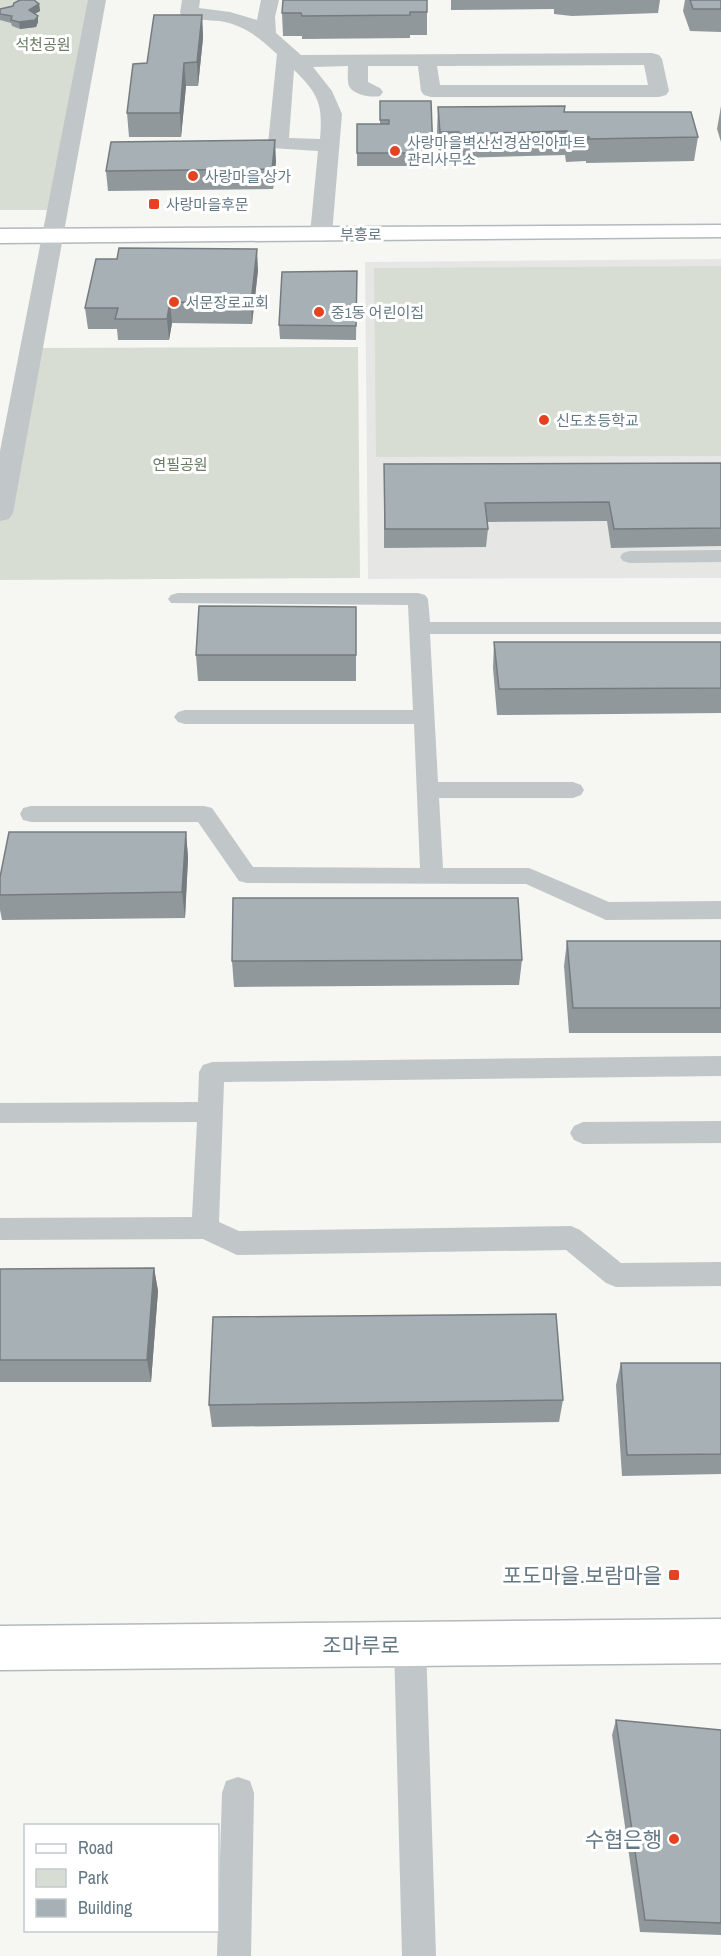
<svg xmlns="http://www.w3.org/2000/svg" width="721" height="1956" font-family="'Archivo Narrow','Noto Sans KR',sans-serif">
  <rect width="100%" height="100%" fill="#f6f6f2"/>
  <path fill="#e6e7e5" d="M721,259v319l-353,1 -3,-317z"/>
  <g fill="#d7ddd3">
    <path d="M0,0h97l-41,210h-56z"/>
    <path d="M721,266v190l-345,1 -2,-189z"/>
    <path d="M358,347l2,231 -360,2v-67l33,-165z"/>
  </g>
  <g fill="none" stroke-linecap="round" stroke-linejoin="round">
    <g stroke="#b3b9bd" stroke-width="3">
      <g id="secondary">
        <path d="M721,225v12l-721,6v-14z"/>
        <path d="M721,1619v44l-721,7v-44z"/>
      </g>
    </g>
    <g fill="#c1c6c8" fill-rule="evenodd">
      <path d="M721,550v12l-91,1 -7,-2 -3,-4 3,-4 7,-2z"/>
      <path d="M178,593h240l7,2 3,4 2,23h291v12h-291l8,148h135l8,3 3,5 -3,5 -8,3h-134l4,70h86l80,34 112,-1v18l-115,1 -80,-36 -279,-1 -8,-2 -41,-59h-167l-8,-2 -3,-6 3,-6 8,-2h173l8,2 41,59 167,1 -6,-144h-229l-7,-2 -4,-5 4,-5 7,-2h228l-5,-105 -237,-2 -3,-4 3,-4z"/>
      <path d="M721,1056v20l-497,6 -5,140 20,9 332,-5 9,4 41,33 100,-1v24l-105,1 -10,-4 -40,-33 -329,5 -34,-16 -203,1v-22l192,-1 5,-95 -197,1v-20l198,-1 1,-30 4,-7 9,-3z"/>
      <path d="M721,1121v22l-138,1 -9,-4 -4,-7 4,-7 9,-4z"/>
      <path d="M410,1628l11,5 5,11 10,312h-34l-8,-312 5,-11z"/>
      <path d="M238,1777l12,4 4,12 -3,163h-34l5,-163 4,-12z"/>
    </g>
    <g fill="#c1c6c8" fill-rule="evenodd">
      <path d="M88,0h18l-93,513 -4,6 -9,2v-70z"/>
      <path d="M182,0h18l-1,8 31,4 27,8 4,-20h18l-4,17 1,16 25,22 351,-2 7,2 3,4 7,32 -3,4 -7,2h-228l-7,-2 -3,-4 -3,-25h-50v16l12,6 3,4 -3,4c-8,2 -27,-1 -31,-10 -2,-5 -1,-14 -1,-20l-35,1 19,24 10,23 -10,120 -3,5 -8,2 -8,-2 -3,-5 8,-83 -47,-3 -3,-4 9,-90c-17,-16 -33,-29 -57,-33 -12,-1 -25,-1 -37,-4l-3,-4zM644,65l4,20h-208l-3,-19zM294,70c25,24 29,35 26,69l-31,-1z"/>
    </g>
    <use href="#secondary" fill="#fff" fill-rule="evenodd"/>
  </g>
  <g fill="#90989c">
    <path d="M283,0l144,12v23h-17v3l-108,1v-3h-19l-1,-23z"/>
    <path d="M451,0h209l-2,13 -86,3 -18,-2v-5l-103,1z"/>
    <path d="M685,0h36v32l-31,-1 -7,-20z"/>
    <path d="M39,4l1,7 -5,3 3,2v6l-2,5 -16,2 -8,-3 -1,-3 -11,-3v-11z"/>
    <path d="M202,15l1,23 -5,48h-12l-5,51h-52l-2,-24 20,-50z"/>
    <path d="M380,101l53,52v13h-76v-42h23z"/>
    <path d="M721,106v36l-4,-13z"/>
    <path d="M438,107l126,5 134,25 -4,24 -108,2v-2l-20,1 -1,-7 -107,3v-2h-19l-2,-25z"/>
    <path d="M276,161l-3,28 -165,2 -2,-20z"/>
    <path d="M258,270l-6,54 -80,-1 -3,17h-51l-1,-11h-29l-3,-21z"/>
    <path d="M357,271l-1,69 -76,-1 -1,-14z"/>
    <path d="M721,463v83l-110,2 -4,-27 -120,1 1,7 -2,18 -102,1v-84z"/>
    <path d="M356,607v74h-158l-2,-26z"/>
    <path d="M494,642h227v71l-224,2 -4,-47z"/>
    <path d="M186,832l2,26 -3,60 -183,2 -2,-10v-33z"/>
    <path d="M567,941h154v92h-152l-5,-67z"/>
    <path d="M522,960l-3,25 -285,2 -2,-26z"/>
    <path d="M154,1268l4,23 -7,91h-151v-113z"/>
    <path d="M621,1363h100v111l-99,2 -6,-91z"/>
    <path d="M563,1400l-4,22 -347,5 -3,-22z"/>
    <path d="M616,1720l105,10v205l-81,-3 -28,-197z"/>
  </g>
  <g fill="#757c7f">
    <path d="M39,4l1,7 -10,5 -1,-6z"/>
    <path d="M202,15l1,23 -5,48 -1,-24z"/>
    <path d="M38,16v6l-2,5 -16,2 -1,-7z"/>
    <path d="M184,63l2,23 -5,51 -1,-24z"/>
    <path d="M275,140l1,21 -3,28 -1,-20z"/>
    <path d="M257,249l1,21 -6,54 -1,-21z"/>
    <path d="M170,302l2,21 -3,17 -2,-21z"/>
    <path d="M186,832l2,26 -3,60 -3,-26z"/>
    <path d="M154,1268l4,23 -7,91 -4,-22z"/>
  </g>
  <g fill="#a7b1b5" stroke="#757c7f" stroke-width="1.5">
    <path d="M20,0h14l5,4 -10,6 9,6 -3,4 -16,2 -8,-2 1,-4 -12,-2v-5l13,-3 1,-3z"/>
    <path d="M283,0h144v12h-17v3l-108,1 -1,-3h-19z"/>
    <path d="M690,0h31v9h-28z"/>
    <path d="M154,15h48l-5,47 -13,1 -4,50h-53l6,-49 14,-1z"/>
    <path d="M380,101h51l2,52h-76v-29h32v-4h-9z"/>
    <path d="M565,106l-1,6h127l7,25 -110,2 1,-2 -21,1 -1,-7 -108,3v-2h-19l-2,-25z"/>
    <path d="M275,140l-3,29 -166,2 5,-29z"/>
    <path d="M119,248l138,1 -6,54 -81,-1 -3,17h-52l3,-11h-33l11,-49h21z"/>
    <path d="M357,271l-1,55 -77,-1 3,-53z"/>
    <path d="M721,463v65l-107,1 -5,-27 -124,1 3,26h-103l-1,-65z"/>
    <path d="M199,606l157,1v48h-160z"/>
    <path d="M494,642h227v46l-222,1z"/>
    <path d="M9,832h177l-4,60 -182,3v-18z"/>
    <path d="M233,898h285l4,62 -290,1z"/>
    <path d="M567,941h154v67h-148z"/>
    <path d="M154,1268l-7,92h-147v-91z"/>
    <path d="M556,1314l7,86 -354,5 4,-88z"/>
    <path d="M621,1363h100v91l-94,1z"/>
    <path d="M616,1720l105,10v193l-76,-3z"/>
  </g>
  <g fill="#e64222" stroke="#fff" stroke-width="2">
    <circle cx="395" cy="151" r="6"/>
    <circle cx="193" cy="176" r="6"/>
    <rect x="148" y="198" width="12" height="12" rx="3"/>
    <circle cx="174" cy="302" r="6"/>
    <circle cx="319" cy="312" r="6"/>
    <circle cx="544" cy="420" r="6"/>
    <rect x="668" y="1569" width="12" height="12" rx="3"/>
    <circle cx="674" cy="1839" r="6"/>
  </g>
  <g text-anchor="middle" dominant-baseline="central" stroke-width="6" stroke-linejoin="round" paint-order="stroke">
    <g font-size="15" fill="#697b63" stroke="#fff">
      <text x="43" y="44">석천공원</text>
      <text x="180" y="464">연필공원</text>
    </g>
    <g font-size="15" fill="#647884" stroke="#fff" text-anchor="start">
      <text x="407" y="142">사랑마을벽산선경삼익아파트<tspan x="407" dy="17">관리사무소</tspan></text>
      <text x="205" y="176">사랑마을 상가</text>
      <text x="166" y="204">사랑마을후문</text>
      <text x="186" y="302">서문장로교회</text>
      <text x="331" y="312">중1동 어린이집</text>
      <text x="556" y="420">신도초등학교</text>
    </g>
    <g font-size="15" fill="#647884" stroke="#fff">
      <text x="361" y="234">부흥로</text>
    </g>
    <g font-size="21" fill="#647884" stroke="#fff" text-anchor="end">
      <text x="662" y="1575">포도마을.보람마을</text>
      <text x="662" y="1839">수협은행</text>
    </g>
    <g font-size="21" fill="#647884" stroke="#fff">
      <text x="361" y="1645">조마루로</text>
    </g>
  </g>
  <rect x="24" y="1824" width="195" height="108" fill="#ffffff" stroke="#c1c9ce" stroke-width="1.5"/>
  <rect x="36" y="1844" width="30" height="9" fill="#ffffff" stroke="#c1c9ce" stroke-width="1.5"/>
  <text x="78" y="1854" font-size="18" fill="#647884">Road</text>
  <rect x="36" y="1869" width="30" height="18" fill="#d7ddd3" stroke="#c1c9ce" stroke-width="1.5"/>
  <text x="78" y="1884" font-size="18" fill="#647884">Park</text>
  <rect x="36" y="1899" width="30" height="18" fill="#a7b1b5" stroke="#c1c9ce" stroke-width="1.5"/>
  <text x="78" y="1914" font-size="18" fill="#647884">Building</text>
</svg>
